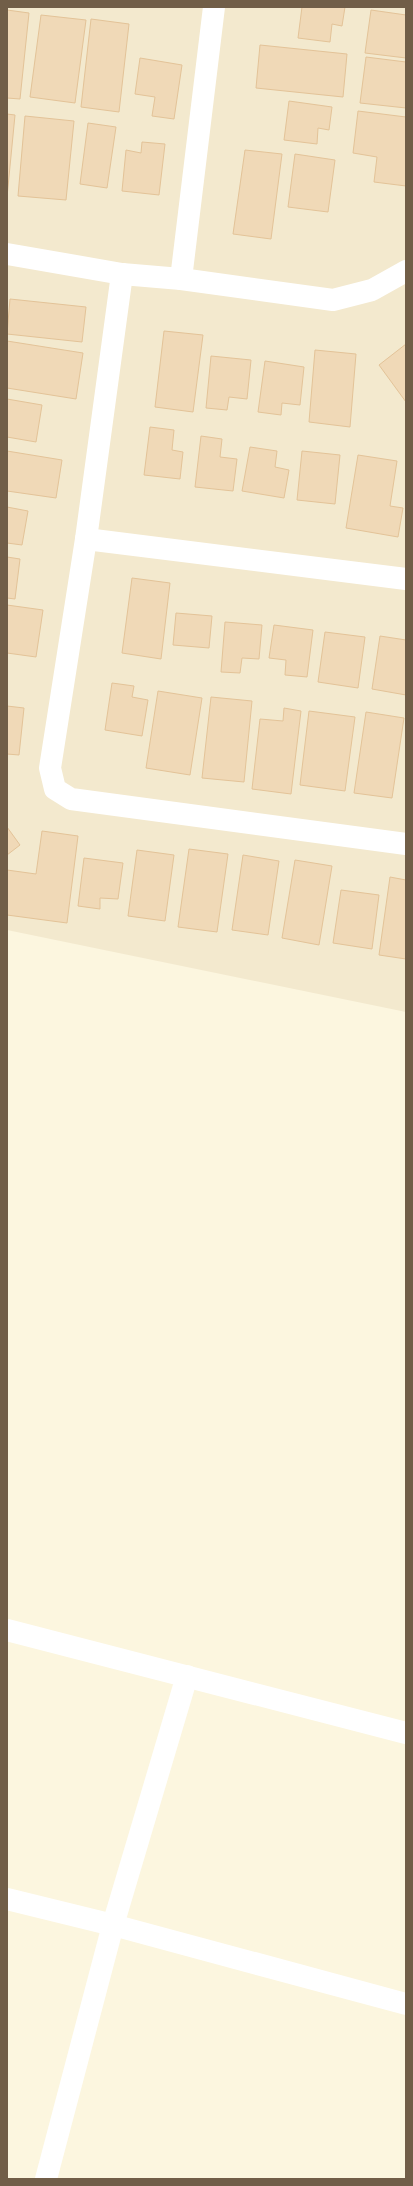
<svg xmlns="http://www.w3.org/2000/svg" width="413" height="2186" font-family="'Sofia Sans Condensed',sans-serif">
  <rect width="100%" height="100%" fill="#fcf6df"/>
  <path fill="#f3e9ce" d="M7,7h399v1005l-399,-82z"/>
  <g fill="#f0d9b7" stroke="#e3c398">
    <path d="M302,7h43l-3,19 -10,-2 -2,18 -32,-4z"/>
    <path d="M7,10l22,3 -9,86 -13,-1z"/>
    <path d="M371,10l35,5v43l-41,-5z"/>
    <path d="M41,15l45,5 -11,83 -45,-6z"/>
    <path d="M91,19l38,5 -10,88 -38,-5z"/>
    <path d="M260,45l87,9 -4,43 -87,-9z"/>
    <path d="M366,57l40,5v46l-46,-5z"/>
    <path d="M140,58l42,7 -8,54 -22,-3 3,-19 -20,-3z"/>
    <path d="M289,101l43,6 -3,23 -11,-2 -1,16 -33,-4z"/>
    <path d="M358,111l48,6v69l-32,-4 3,-25 -24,-4z"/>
    <path d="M7,114l8,1 -8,82z"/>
    <path d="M25,116l49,5 -8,79 -48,-4z"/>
    <path d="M88,123l28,4 -9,61 -27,-4z"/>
    <path d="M142,142l23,2 -6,51 -37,-4 4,-41 15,3z"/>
    <path d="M245,150l37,4 -11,85 -38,-5z"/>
    <path d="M295,154l40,6 -7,52 -40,-5z"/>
    <path d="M10,299l76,8 -4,35 -75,-8z"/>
    <path d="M164,331l39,4 -10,77 -38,-5z"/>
    <path d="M7,341l76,12 -7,46 -69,-11z"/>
    <path d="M406,344v58l-27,-37z"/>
    <path d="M315,350l41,4 -6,73 -41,-5z"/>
    <path d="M211,356l40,4 -4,39 -18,-2 -2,13 -21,-2z"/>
    <path d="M265,361l39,6 -4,38 -18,-2 -1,12 -23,-3z"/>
    <path d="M7,399l35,6 -6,37 -29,-5z"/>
    <path d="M150,427l24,3 -2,20 11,2 -3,27 -36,-4z"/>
    <path d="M201,436l21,3 -2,18 17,2 -4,32 -38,-4z"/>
    <path d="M250,447l27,4 -2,16 14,3 -5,28 -42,-7z"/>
    <path d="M7,451l55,9 -6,38 -49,-7z"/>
    <path d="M302,451l38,4 -5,49 -38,-4z"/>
    <path d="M358,455l39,6 -7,45 13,2 -5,29 -52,-9z"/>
    <path d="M7,507l21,4 -6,34 -15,-2z"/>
    <path d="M7,557l13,2 -5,40 -8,-1z"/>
    <path d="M132,578l38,5 -9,76 -39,-6z"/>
    <path d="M7,605l36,5 -7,47 -29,-4z"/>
    <path d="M176,613l36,3 -3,32 -36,-3z"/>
    <path d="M225,622l37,3 -3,34 -17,-1 -2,15 -19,-1z"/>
    <path d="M274,625l39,5 -6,47 -22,-2 1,-15 -17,-2z"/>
    <path d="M325,632l40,5 -7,51 -40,-6z"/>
    <path d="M380,636l26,4v55l-34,-6z"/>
    <path d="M112,683l22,3 -2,11 16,3 -6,36 -37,-6z"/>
    <path d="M158,691l44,7 -12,77 -44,-7z"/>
    <path d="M211,697l41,4 -8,81 -42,-4z"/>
    <path d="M7,706l17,2 -5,47 -12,-1z"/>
    <path d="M284,708l17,3 -10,83 -39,-5 8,-70 23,2z"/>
    <path d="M309,711l46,6 -10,74 -45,-6z"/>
    <path d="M366,712l38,6 -12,80 -38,-5z"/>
    <path d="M7,827l13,18 -13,10z"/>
    <path d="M42,831l36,5 -11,87 -60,-8v-45l29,4z"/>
    <path d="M189,849l39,5 -11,78 -39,-5z"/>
    <path d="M137,850l37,5 -9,66 -37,-5z"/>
    <path d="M243,855l36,6 -11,74 -36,-5z"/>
    <path d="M84,858l39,5 -5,36 -18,-1v11l-22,-3z"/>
    <path d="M295,860l37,6 -13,79 -37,-7z"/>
    <path d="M390,877l16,3v79l-27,-4z"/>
    <path d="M341,890l38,5 -7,54 -39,-6z"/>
  </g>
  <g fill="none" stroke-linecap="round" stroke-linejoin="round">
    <g stroke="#fff" stroke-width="22">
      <path d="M7,254l115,20 59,5 152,21 39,-10 34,-19"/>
      <path d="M122,274l-36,265 -36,229 5,21 16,10 335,45"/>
      <path d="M181,279l33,-272"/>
      <path d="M86,539l320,40"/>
      <path d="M7,1630l399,103"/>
      <path d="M7,1899l106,26 293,79"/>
      <path d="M46,2179l67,-254 74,-249"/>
    </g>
  </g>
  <rect width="413" height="2186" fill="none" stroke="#715e48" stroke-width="16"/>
</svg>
